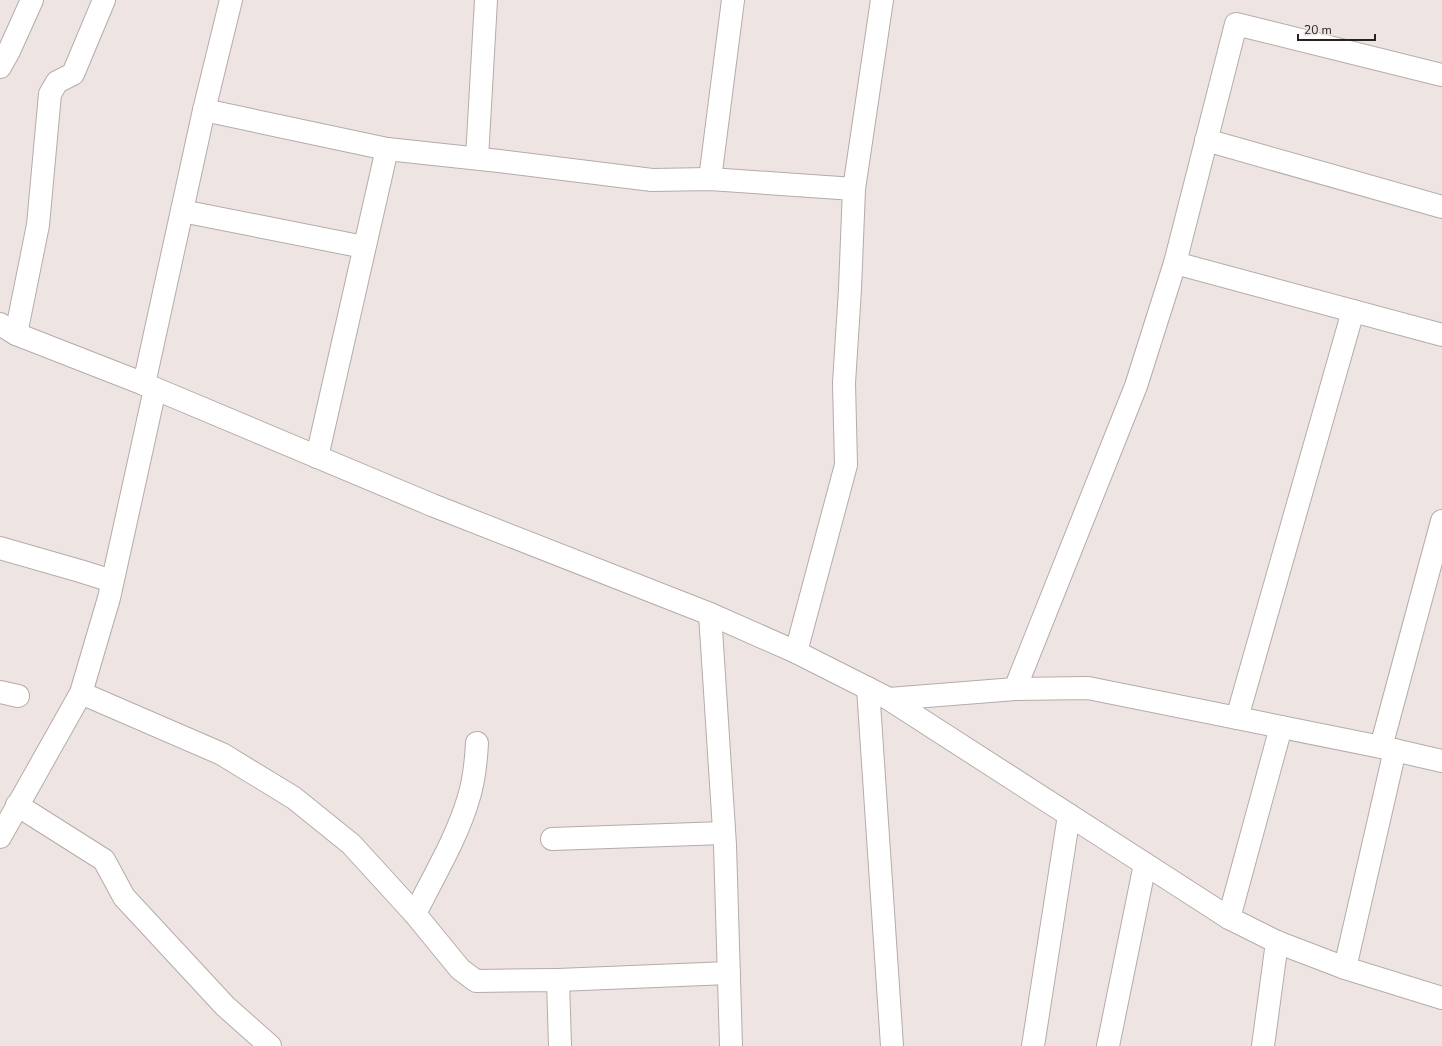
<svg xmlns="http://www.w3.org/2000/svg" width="1442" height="1046" font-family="'Nunito Sans',sans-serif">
  <rect width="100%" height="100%" fill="#eee4e2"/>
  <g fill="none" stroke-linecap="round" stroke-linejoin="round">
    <g stroke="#b5abaa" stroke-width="24">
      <g id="minor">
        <path d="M0,67l9,-16 23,-51"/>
        <path d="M204,110l183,39 112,12 153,19 58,-1 144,10"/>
        <path d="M1206,140l236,67"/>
        <path d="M477,158l9,-158"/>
        <path d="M710,179l23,-179"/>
        <path d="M182,211l182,36"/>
        <path d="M1175,263l267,72"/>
        <path d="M0,324l16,10 128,50 288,121 278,109 86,38 93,47 340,219 48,24 68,26 97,30"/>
        <path d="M16,334l22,-109 12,-131 7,-12 16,-8 31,-74"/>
        <path d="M144,384l60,-274 27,-110"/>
        <path d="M317,457l70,-308"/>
        <path d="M0,548l80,23 32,10"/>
        <path d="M710,614l15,231 6,201"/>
        <path d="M796,652l50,-187 -2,-82 6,-94 4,-100 28,-189"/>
        <path d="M868,688l24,358"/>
        <path d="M1015,689l121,-303 39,-123 61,-239 206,51"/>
        <path d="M0,692l18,4"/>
        <path d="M81,693l141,61 72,44 57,46 64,70 45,55 16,12 82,-1 2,66"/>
        <path d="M889,699l126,-10 73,-1 293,59 61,14"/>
        <path d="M1237,718l116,-407"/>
        <path d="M1381,747l61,-226"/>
        <path d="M17,805l87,55 20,37 101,109 45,40"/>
        <path d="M0,837l81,-144 28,-95 46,-209"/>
        <path d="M552,839l172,-6"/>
        <path d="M415,914c18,-37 41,-74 53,-114 6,-18 8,-38 9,-57"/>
        <path d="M1229,918l52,-191"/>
        <path d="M1345,968l50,-218"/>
        <path d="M558,980l171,-7"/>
        <path d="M1033,1046l36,-231"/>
        <path d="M1108,1046l37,-182"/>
        <path d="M1263,1046l14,-104"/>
      </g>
    </g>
    <use href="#minor" stroke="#fff" stroke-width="22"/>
  </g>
  <path d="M1298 34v6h77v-6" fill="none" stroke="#262221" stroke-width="2"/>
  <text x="1304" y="34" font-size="12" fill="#262221" stroke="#eee4e2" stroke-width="3" paint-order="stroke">20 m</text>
</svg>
